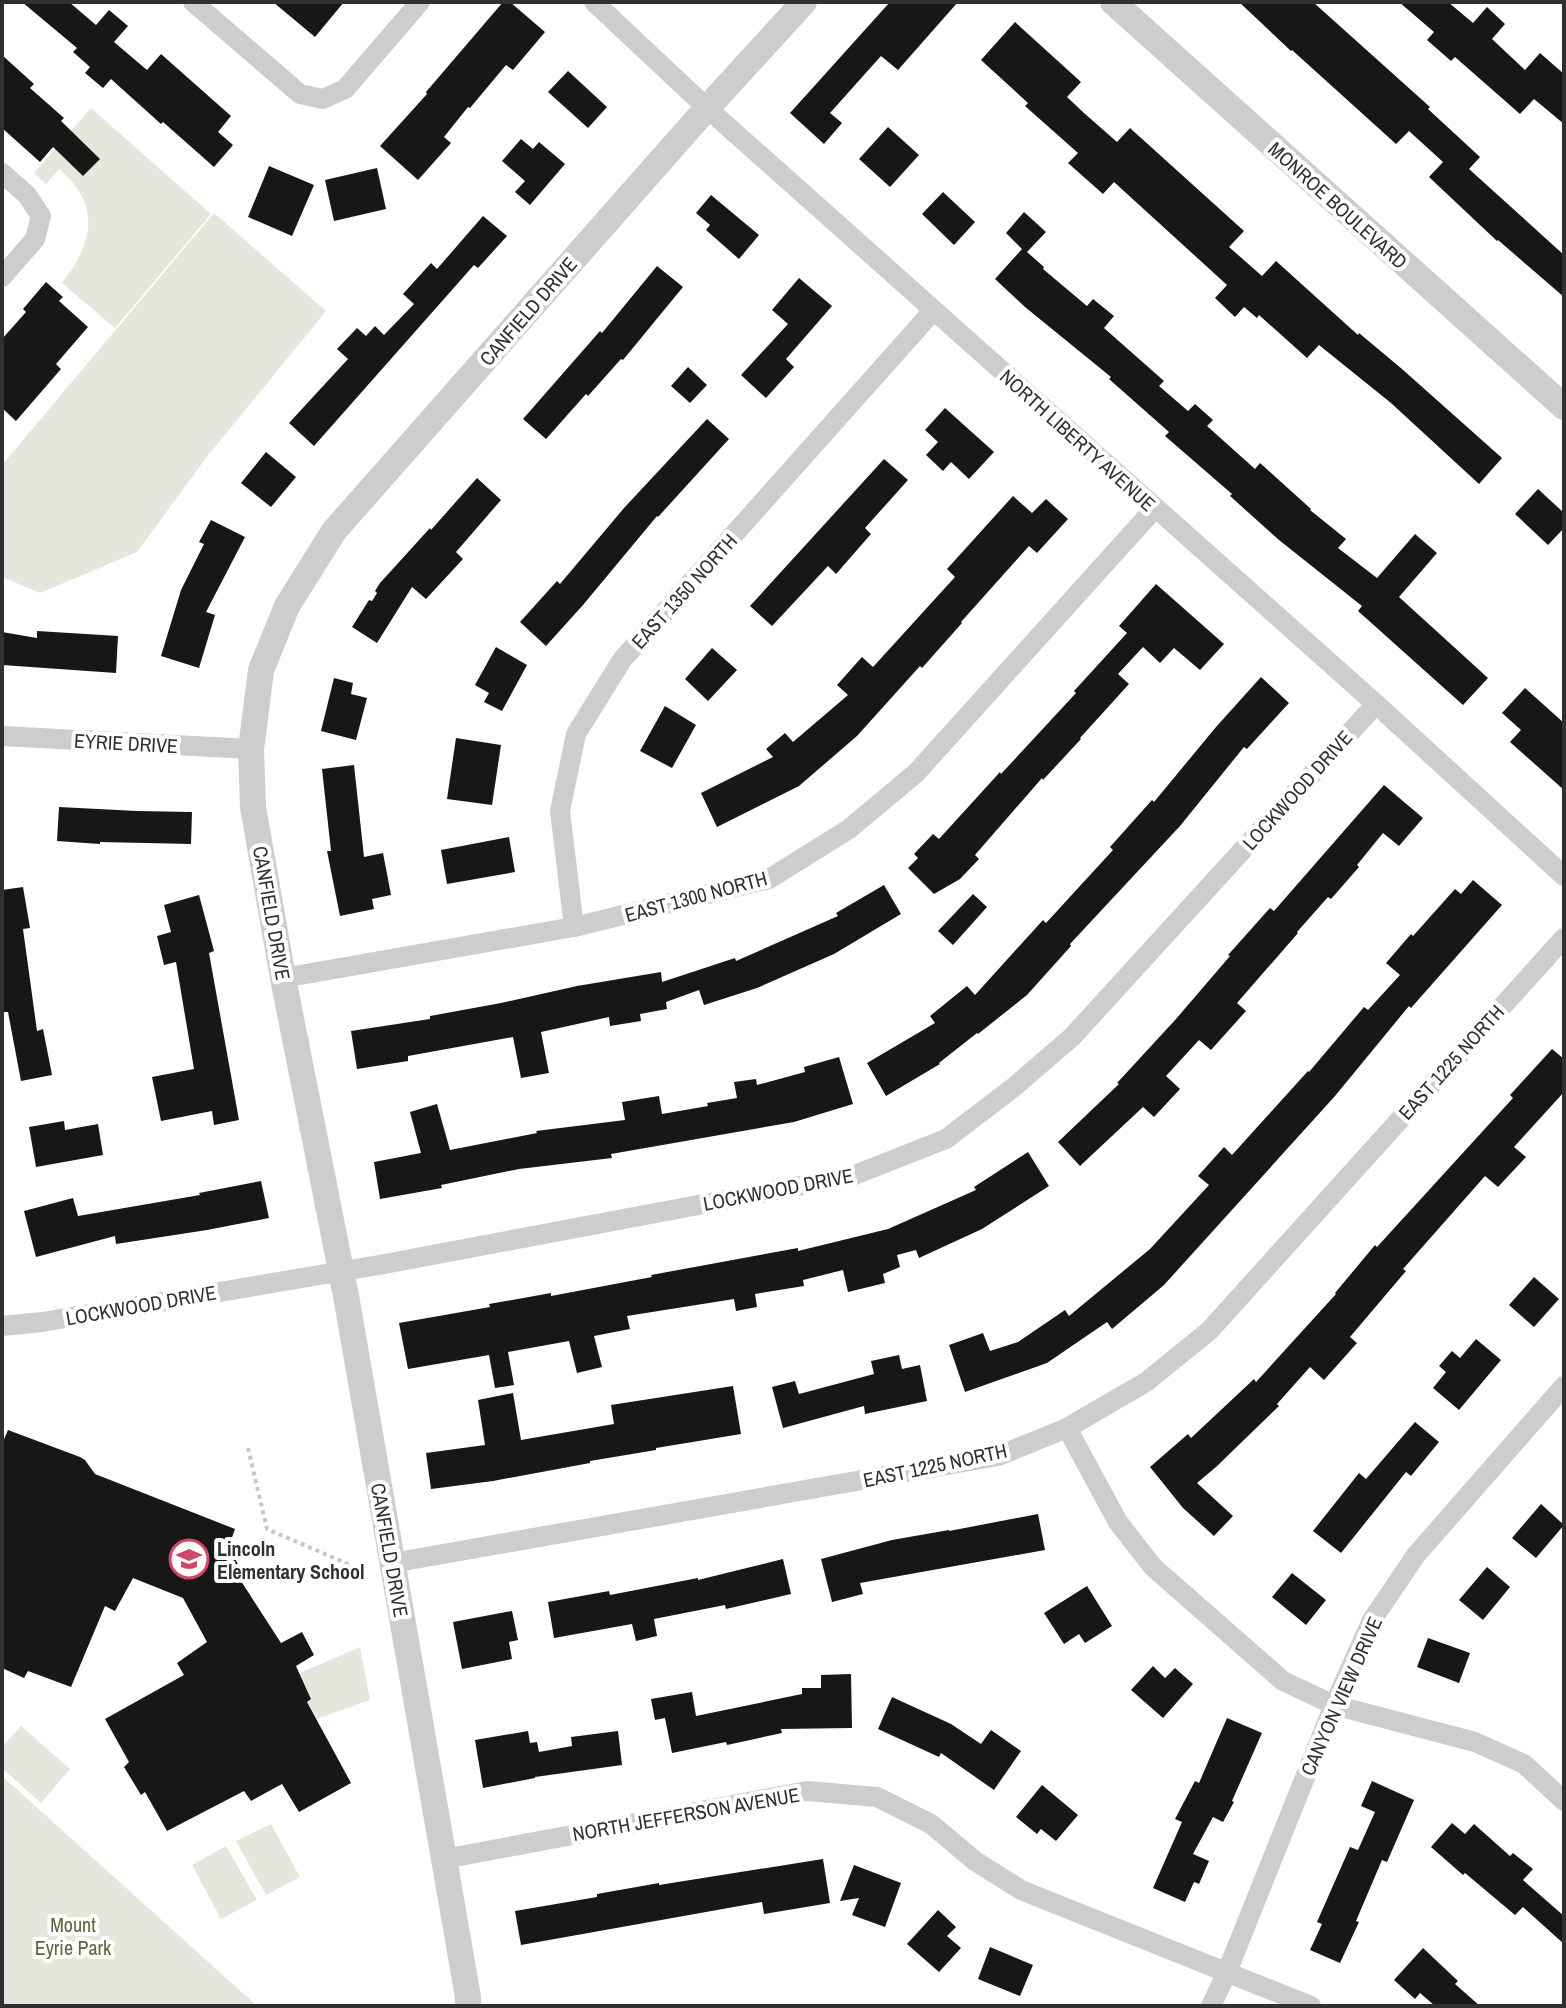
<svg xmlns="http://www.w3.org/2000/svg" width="1566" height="2008" font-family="'Archivo Narrow',sans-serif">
  <rect width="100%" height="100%" fill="#fff"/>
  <g fill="#e4e8dc">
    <path d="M91,108l120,106 -96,114 -53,-45c31,-40 40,-78 -3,-114l-13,15 -12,-11z"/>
    <path d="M214,213l112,98 -120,147 -69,94 -97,41 -38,-16v-112z"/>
    <path d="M360,1647l10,53 -53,19 -10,-17 4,-4 -11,-25z"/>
    <path d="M21,1726l49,43 -29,34 -39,-35v-21z"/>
    <path d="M2,1776l255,230h-255z"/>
    <path d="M271,1824l29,53 -34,18 -30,-54z"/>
    <path d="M226,1846l31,54 -36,19 -29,-54z"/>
  </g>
  <g fill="#171717">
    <path d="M22,2h47l27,23 13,-15 19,16 -14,16 33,28 14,-16 70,62 -13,16 15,13 -19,22 -51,-45 -2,2 -50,-45 -8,9 -18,-15 5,-6 -17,-15 4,-4z"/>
    <path d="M273,2h71l-29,35z"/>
    <path d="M503,2h7l35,30 -32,38 -7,-5 -36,43 -2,-1 -24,30 7,6 -33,37 -38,-34 47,-52 -1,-2z"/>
    <path d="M890,2h68l-60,68 -17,-14 -51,57 12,10 -18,21 -34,-31z"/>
    <path d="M1239,2h74l117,105 -2,2 52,48 -11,12 95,86v42l-66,-57 -1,1 -68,-64 14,-15 -34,-31 -13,13 -104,-94 -1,1z"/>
    <path d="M1399,2h49l25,21 14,-16 18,17 -13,15 33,31 15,-17 24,21v50l-30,-25 -14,15 -65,-57 -4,4 -24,-21 7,-8z"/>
    <path d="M1015,22l66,60 -14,15 17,16 33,29 13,-14 114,103 -15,16 33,29 14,-15 82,74 1,-2 43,36 100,89 -23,26 -88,-81 -72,-58 -12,13 -48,-43 -2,3 -13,-11 -9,10 -20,-19 12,-13 -113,-103 -11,12 -35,-31 10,-10 -53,-47 3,-3 -47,-43z"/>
    <path d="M2,55l32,29 -4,4 34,30 -3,3 39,38 -17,17 -30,-29 -13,15 -38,-34z"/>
    <path d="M568,71l39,36 -19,21 -40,-36z"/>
    <path d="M888,127l31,28 -29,32 -31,-28z"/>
    <path d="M521,139l12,10 6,-7 26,22 -35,41 -15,-13 10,-11 -23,-20z"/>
    <path d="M269,166l45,19 -22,51 -44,-19z"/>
    <path d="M377,168l9,41 -52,12 -9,-41z"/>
    <path d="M943,192l32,30 -21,23 -32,-31z"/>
    <path d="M711,195l48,40 -20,24 -33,-29 4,-5 -14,-12z"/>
    <path d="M1024,212l22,20 -19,20 17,15 -1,2 44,37 6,-7 21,17 -10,12 60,53 -5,5 29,25 7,-7 18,16 -6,6 48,43 5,-6 51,46 -1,1 36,29 -8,9 39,30 38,-44 22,19 -38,44 89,81 -25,27 -105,-94 4,-5 -83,-66 -49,-44 2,-2 -67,-58 4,-4 -60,-53 2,-2 -86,-70 -30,-28 27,-30 -16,-16z"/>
    <path d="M483,216l24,20 -29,32 -4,-3 -160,181 -25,-23 59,-64 -11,-10 20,-21 9,8 9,-10 9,9 30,-31 -11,-10 28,-31 6,6z"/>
    <path d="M657,266l26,21 -60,73 -2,-1 -33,37 -2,-2 -40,45 -23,-20 77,-88 2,2z"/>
    <path d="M799,278l33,28 -46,53 8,8 -28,31 -25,-23 47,-51 -16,-14z"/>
    <path d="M46,282l17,15 -4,4 29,26 -32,37 5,5 -45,52 -14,-13v-69l24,-27 -3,-3z"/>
    <path d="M688,367l19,18 -17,18 -19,-17z"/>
    <path d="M945,408l49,44 -25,27 -18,-17 -8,9 -17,-16 12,-13 -13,-12z"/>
    <path d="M707,419l22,20 -71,78 -1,-1 -74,89 -37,41 -26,-24 37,-41 3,3 64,-76z"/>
    <path d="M266,452l30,25 -25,30 -30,-24z"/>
    <path d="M884,459l24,21 -43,48 6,6 -35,40 -8,-8 -56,60 -22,-20z"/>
    <path d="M477,478l24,22 -45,52 7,7 -37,40 -14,-12 -35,56 -25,-16 17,-27 3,1 5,-8 -2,-2 5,-8 50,-55 1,2z"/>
    <path d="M1538,489l26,24v15l-16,17 -33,-31z"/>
    <path d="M1013,496l19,17 14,-14 22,20 -31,34 -8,-7 -68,76 1,1 -40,45 -2,-2 -63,70 -58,50 -82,41 -16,-34 72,-36 -7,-8 19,-16 8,9 55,-47 -11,-10 25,-28 11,10 82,-90 -8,-8z"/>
    <path d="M211,520l34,17 -39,75 9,3 -16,53 -38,-12 20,-66 23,-46 -5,-2z"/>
    <path d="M1156,584l68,60 -24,26 -26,-22 -14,15 -17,-16 -25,27 11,10 -49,54 1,1 -38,41 -1,-2 -67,77 4,4 -19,20 -26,15 -26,-26 10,-10 -4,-4 19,-20 6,5 61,-67 1,2 75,-81 -2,-2 53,-58 -8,-7z"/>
    <path d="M37,631l81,5 -2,37 -114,-8v-33l35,6z"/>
    <path d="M496,647l31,18 -25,46 -18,-9 5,-9 -14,-8z"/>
    <path d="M712,648l25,22 -29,31 -23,-22z"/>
    <path d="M1261,677l28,26 -42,46 -3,-2 -64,79 -110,118 1,2 -44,49 -49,39 -1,-1 -38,30 1,1 -54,32 -19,-33 68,-40 -5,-7 37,-30 8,9 68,-75 3,3 67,-73 -3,-3 42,-47 2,2 62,-75z"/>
    <path d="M334,678l19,5 -2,11 16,4 -11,42 -35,-9z"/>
    <path d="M1525,688l39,35v67l-54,-48 11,-12 -19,-17z"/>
    <path d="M665,706l31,19 -24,43 -32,-17z"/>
    <path d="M456,738l45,7 -9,60 -45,-6z"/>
    <path d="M354,765l10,92 19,-4 8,42 -19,4 2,10 -34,7 -13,-65h4l-9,-82z"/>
    <path d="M1384,785l39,33 -24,28 -16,-13 -26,32 2,2 -28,32 -3,-2 -31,35 1,1 -61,70 9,8 -35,39 -12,-10 -33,36 14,13 -26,28 -11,-10 -63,59 -22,-24 61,-58 -2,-1 59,-64 54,-63 -2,-1 42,-47 4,3z"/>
    <path d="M59,807l78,4 55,1 -1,32 -91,-2v2l-43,-3z"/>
    <path d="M509,837l6,35 -68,12 -6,-34z"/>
    <path d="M1473,880l29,25 -91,103 -2,-2 -74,90 -171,189 -52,44 -5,-7 -60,41 -82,29 -16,-47 34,-12 7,18 28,-9 47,-32 4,6 81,-67 59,-64 -11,-9 26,-29 8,8 76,-84 1,1 55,-65 4,3 32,-35 -14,-12 25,-29 2,2 42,-47 6,5z"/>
    <path d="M884,885l17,29 -67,40 -77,34 -53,17 -5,-15 -33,12 1,7 -27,5 1,7 -31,5 -1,-9 -68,15 8,41 -28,5 -8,-41 -105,19v5l-51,8 -6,-38 79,-12v-3l71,-13 76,-17 84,-14 1,10 73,-24 1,3 102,-45 -2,-3z"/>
    <path d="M23,887l7,41 -7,1 14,102 6,-2 9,46 -31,6 -13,-69h-6v-122z"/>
    <path d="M973,894l14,13 -34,38 -15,-14z"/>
    <path d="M199,895l15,56 -5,2 30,167 -25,5 -2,-14 -51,10 -9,-44 42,-8 -18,-107 -12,3 -7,-29 14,-4 -7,-27z"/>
    <path d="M1552,1049l12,10v33l-50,55 12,10 -28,30 -13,-11 -82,93 3,2 -56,66 7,6 -33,37 -14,-13 -33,37 2,2 -63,61 -19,16 36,33 -19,20 -31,-28 -33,-41 38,-33 3,4 63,-59 2,3 80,-88 -1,-1 40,-48 2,2 136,-149 -3,-3z"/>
    <path d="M839,1057l14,47 -59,18 -183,32 1,4 -93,11 -78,16 1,3 -62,11 -6,-37 47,-9 -11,-41 27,-8 13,46 87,-17 -1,-2 89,-11 -3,-18 37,-6 3,18 46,-8 -1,-3 30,-5 -3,-16 22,-3 1,6 48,-13 -1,-5z"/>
    <path d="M64,1121l1,9 33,-6 5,31 -67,12 -7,-40z"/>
    <path d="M1028,1152l21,34 -67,43 -63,29 -3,-8 -19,5 3,12 -17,7 2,9 -37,9 -5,-22 -40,10 1,6 -49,8 2,13 -21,4 -2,-12 -107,17 3,13 -36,7 8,31 -25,6 -8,-32 -61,11 6,33 -19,3 -6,-33 -81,14 -9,-46 91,-16 -1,-3 62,-11v3l101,-19 -1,-2 147,-27v3l90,-22 88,-39 -2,-3z"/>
    <path d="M261,1181l8,37 -62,12 -91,14 -1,-8 -79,21 -12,-46 49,-13 5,18 122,-21 -1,-2z"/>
    <path d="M1534,1277l25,22 -25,28 -25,-22z"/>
    <path d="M1476,1339l25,21 -42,50 -26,-22 13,-16 -7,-6 13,-15 8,7z"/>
    <path d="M899,1355l3,14 18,-4 7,36 -62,13 -1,-8 -81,22 -11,-41 23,-6 4,13 75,-20 -3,-13z"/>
    <path d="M733,1386l8,48 -85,14v2l-66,11v2l-97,18 -62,8 -5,-36 59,-8 -7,-45 35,-7 8,47 93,-16 -3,-19z"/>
    <path d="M1415,1422l24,20 -28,34 -5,-4 -65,81 -28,-22 46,-58 7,6z"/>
    <path d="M8,1430l72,27 5,3 10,14 140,55 -6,17 14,29 -4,3 42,65 21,-11 12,23 -18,11 15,33 -4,3 44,81 -52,29 -17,-28 -31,17 -7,-10 -77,40 -22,-39 -4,3 -17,-28 5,-5 -24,-43 79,-44 -7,-12 30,-21 -24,-44 -50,-20 -18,33 -10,-5 -34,81 -43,-16 -4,7 -22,-10v-224z"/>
    <path d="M1541,1504l23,21 -28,33 -24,-20z"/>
    <path d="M1038,1514l7,36 -185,33 3,11 -31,8 -11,-43 71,-19 57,-10v1z"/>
    <path d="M783,1559l8,35 -65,15 -1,-4 -71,14 3,17 -21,5 -4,-17 -78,14 -6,-36 61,-11 1,4 88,-17v2z"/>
    <path d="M1487,1567l23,20 -27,33 -24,-20z"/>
    <path d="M1292,1573l34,27 -20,25 -34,-28z"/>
    <path d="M1087,1586l25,40 -27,17 -6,-9 -15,10 -20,-31z"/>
    <path d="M512,1611l6,29 -9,2 3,17 -50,10 -9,-47z"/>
    <path d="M1428,1638l42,15 -11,30 -42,-16z"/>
    <path d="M1153,1666l12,12 10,-10 18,16 -30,34 -32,-28z"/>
    <path d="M851,1674l1,54 -71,1 1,4 -55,12 -1,-3 -54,11 -7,-35 -10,2 -4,-21 41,-7 4,24 106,-22v-6h19v-13z"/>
    <path d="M892,1697l59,27 30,20 10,-14 30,21 -27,39 -53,-37 -2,4 -61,-28z"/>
    <path d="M1227,1718l35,15 -30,68 2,1 -11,20 -10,-5 -20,37 16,7 -10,23 -5,-2 -9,20 -32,-14 29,-66 -7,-3 20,-38 4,2z"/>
    <path d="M528,1731l2,12 7,-1 2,10 33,-6 -1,-9 47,-6 4,34 -87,12v1l-52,10 -8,-48z"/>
    <path d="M1372,1781l42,19 -27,62 -5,-2 -26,61 3,1 -19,41 -30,-13 12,-26 -5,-2 33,-75 8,3 17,-38 -14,-6z"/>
    <path d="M1042,1785l36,30 -22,26 -15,-12 -4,5 -21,-17z"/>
    <path d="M1452,1823l13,11 9,-10 36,32 3,-3 20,16 -10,11 41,36v28l-41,-37 -8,8 -50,-42 -2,2 -32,-28z"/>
    <path d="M823,1859l7,44 -66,11 -2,-12 -241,43 -6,-34 82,-14v-3l62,-11v2z"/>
    <path d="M854,1865l47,18 -16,44 -33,-12 7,-17 -19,3z"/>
    <path d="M938,1910l18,17 -9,9 14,12 -22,24 -32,-28z"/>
    <path d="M990,1947l43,18 -13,31 -42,-17z"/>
    <path d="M1423,1948l35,33 -3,3 25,22h-45l-15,-13 -5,6 -21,-19z"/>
  </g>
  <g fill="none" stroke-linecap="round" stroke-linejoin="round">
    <path stroke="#c7c7c7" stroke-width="4" stroke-dasharray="4 4" stroke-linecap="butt" d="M248,1448l19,81 88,38"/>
    <g stroke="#cdcdcd" stroke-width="20">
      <path d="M193,2l107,92 23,5 22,-10 75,-87"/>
      <path d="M594,2l113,106 669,596 188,172"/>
      <path d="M2,173l25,22 14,21 -6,23 -33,38"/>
      <path d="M2,736l249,13"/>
      <path d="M574,927l-14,-116 16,-77 46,-74 311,-349"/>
      <path d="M283,978l291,-51 195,-48 80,-50 67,-56 239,-265"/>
      <path d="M2,1326l40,-4 337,-57 473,-89 94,-37 68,-52 58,-50 304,-333"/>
      <path d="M1067,1428l51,94 35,45 130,114 51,24 141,37 49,22 40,37"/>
      <path d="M392,1563l606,-107 69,-28 79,-46 63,-51 355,-393"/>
      <path d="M444,1859l363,-68 70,6 54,27 44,37 46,29 290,116"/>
      <path d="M1211,2006l16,-34 107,-267 38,-85 44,-65 148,-169"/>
    </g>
    <g stroke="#cdcdcd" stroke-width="26">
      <path d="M1113,2l451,405"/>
      <path d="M468,2006v-9l-122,-701 -63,-318 -30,-171 -2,-58 10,-79 26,-64 47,-75 373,-423 97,-106"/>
    </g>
  </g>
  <defs>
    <g id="school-ring" transform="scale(2)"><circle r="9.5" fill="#fff" stroke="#d24667" stroke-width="1.5"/><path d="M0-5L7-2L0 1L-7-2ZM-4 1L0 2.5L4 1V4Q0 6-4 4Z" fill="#d24667"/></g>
  </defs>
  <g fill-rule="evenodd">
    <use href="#school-ring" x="189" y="1559"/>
  </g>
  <g text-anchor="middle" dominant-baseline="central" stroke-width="8" stroke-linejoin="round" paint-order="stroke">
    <g font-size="20" fill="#303030" stroke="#fff">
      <text transform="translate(1338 205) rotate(42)">MONROE BOULEVARD</text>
      <text transform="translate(528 311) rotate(-49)">CANFIELD DRIVE</text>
      <text transform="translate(1078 440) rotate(42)">NORTH LIBERTY AVENUE</text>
      <text transform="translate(684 591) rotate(-48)">EAST 1350 NORTH</text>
      <text transform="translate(126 743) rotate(3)">EYRIE DRIVE</text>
      <text transform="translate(1297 790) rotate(-48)">LOCKWOOD DRIVE</text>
      <text transform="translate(696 896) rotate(-15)">EAST 1300 NORTH</text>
      <text transform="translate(272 913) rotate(80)">CANFIELD DRIVE</text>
      <text transform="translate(1451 1062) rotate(-48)">EAST 1225 NORTH</text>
      <text transform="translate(778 1189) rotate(-11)">LOCKWOOD DRIVE</text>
      <text transform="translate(141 1305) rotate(-10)">LOCKWOOD DRIVE</text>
      <text transform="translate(935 1465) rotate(-12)">EAST 1225 NORTH</text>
      <text transform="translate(390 1550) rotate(80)">CANFIELD DRIVE</text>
      <text transform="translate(1341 1696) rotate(-66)">CANYON VIEW DRIVE</text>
      <text transform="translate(686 1814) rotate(-10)">NORTH JEFFERSON AVENUE</text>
    </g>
    <g font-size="20" font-weight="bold" fill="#303030" stroke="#fff" text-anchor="start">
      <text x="217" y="1548">Lincoln<tspan x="217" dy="23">Elementary School</tspan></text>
    </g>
    <g font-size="20" fill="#596742" stroke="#fff">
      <text x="73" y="1924">Mount<tspan x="73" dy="23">Eyrie Park</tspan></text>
    </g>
  </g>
  <rect width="1566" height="2008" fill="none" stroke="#303030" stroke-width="8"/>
</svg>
